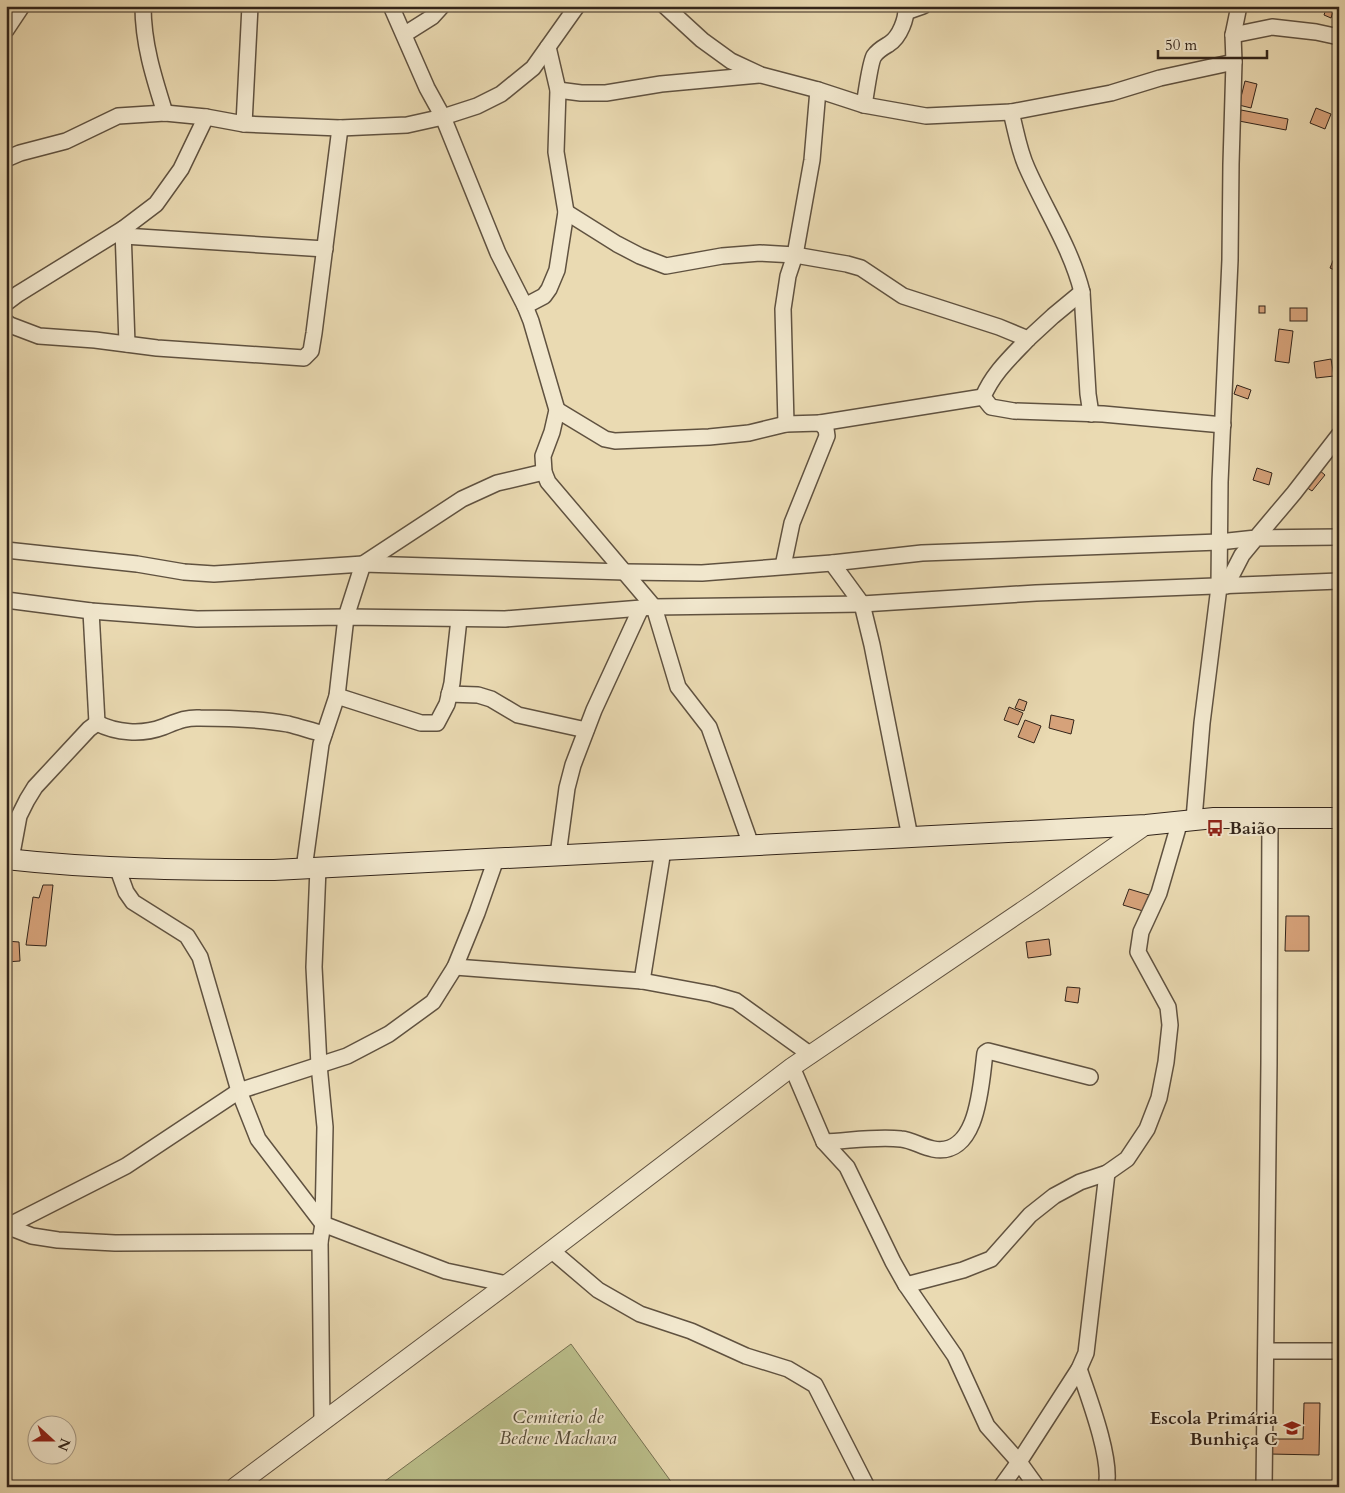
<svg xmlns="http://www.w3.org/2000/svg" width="1345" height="1493" font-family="Cardo,serif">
  <rect width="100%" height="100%" fill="#eadab2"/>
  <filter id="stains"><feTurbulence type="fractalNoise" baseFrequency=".004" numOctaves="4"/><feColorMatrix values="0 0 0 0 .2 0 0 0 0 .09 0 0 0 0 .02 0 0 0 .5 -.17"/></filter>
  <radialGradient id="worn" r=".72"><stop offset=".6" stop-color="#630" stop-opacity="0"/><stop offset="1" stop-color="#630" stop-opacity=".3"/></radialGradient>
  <path fill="#babe8a" stroke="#767152" d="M571,1344l104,143h-298z"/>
  <g fill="#d6a27a" stroke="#32241a">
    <path d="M1327,6h8l-4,12 -7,-3z"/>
    <path d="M1245,81l12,3 -6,24 -12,-3z"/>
    <path d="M1316,108l15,6 -6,15 -15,-6z"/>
    <path d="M1241,110l47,9 -2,11 -47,-9z"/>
    <path d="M1337,251l2,1v20l-9,-4z"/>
    <rect x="1259" y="306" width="6" height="7"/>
    <rect x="1290" y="308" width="17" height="13"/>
    <path d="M1279,329l14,2 -4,32 -14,-2z"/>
    <path d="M1331,359l3,17 -18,2 -2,-16z"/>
    <path d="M1237,385l14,5 -3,9 -14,-5z"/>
    <path d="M1257,468l15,5 -3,12 -16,-5z"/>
    <path d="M1319,470l6,5 -13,16 -6,-4z"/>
    <path d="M1019,699l8,3 -3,9 -9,-3z"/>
    <path d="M1009,707l14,6 -5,12 -14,-5z"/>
    <path d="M1051,715l23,5 -3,14 -22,-6z"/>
    <path d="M1025,720l16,6 -7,17 -16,-6z"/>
    <path d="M43,885h10l-7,61 -20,-1 7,-48 6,1z"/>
    <path d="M1129,889l20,6 -6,16 -20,-6z"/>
    <path d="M1286,916h23v35h-24z"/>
    <path d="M1049,939l2,16 -23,3 -2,-16z"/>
    <path d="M6,941l13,1 1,19 -14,1z"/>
    <path d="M1067,987l13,1 -2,15 -13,-2z"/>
    <path d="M1304,1403h16l-1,52 -50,-1 1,-15h33z"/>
  </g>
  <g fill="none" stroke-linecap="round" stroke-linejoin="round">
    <g stroke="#605240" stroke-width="18">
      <g id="minor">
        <path d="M143,6c0,38 11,72 22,107"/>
        <path d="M391,6l36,82 16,29 55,136 27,53 6,15 26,89 -5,22 -9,24 1,16 4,10 106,125 24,80 31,40 42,118"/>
        <path d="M665,6l37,34 29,21 30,14 57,15 46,15 62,11 85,-4 100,-19 49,-15 74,-16"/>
        <path d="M906,12l17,-6"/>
        <path d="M6,30l16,-24"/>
        <path d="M405,34l27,-17 10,-11"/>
        <path d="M1233,35l39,-8 44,5 23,5"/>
        <path d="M558,90l23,3h25l55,-9 98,-9"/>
        <path d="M864,105c2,-10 6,-43 10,-49 4,-6 10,-9 15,-12 11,-7 18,-26 17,-38"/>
        <path d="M1011,112c5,19 8,39 16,56 18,41 44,80 55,124l6,102 3,20"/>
        <path d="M244,124l6,-118"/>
        <path d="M6,159l14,-6 46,-12 52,-25 47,-3 41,4 38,7 96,4 67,-3 36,-8 34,-11 24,-12 32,-26 44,-62"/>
        <path d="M566,212l51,32 23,12 26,10 56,-10 38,-3 35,2 52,9 14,4 42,28 96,31 29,12 25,-23 29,-24"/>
        <path d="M124,236l201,13"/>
        <path d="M6,303l12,-9 105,-65"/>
        <path d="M525,306l19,-10 5,-7 8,-19 9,-58 -10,-60 2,-62 -10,-43"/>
        <path d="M6,322l4,3 29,11 56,4 62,8 147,10 7,-7 3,-18 26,-205"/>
        <path d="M1028,339c-17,18 -35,34 -45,58l8,10 23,4 89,3 120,11"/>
        <path d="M127,344l-4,-115 33,-25 25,-35 25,-52"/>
        <path d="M557,410l48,29 10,2 94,-4 40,-4 37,-9 34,-1 6,6 1,7 -35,87 -9,43"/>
        <path d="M820,423l163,-26"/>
        <path d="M786,424l-3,-115 5,-33 7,-21 17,-95 6,-70"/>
        <path d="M6,550l131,14 47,8 30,2 149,-10 262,8 77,1 130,-10 90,-10 297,-11 37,-4 38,-45 45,-58"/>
        <path d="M832,563l30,41 10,41 38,192"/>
        <path d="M1226,586l16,-31 14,-17 83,-1"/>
        <path d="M6,600l85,11 106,8 149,-2 159,2 149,-12 208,-3 174,-11 303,-12"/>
        <path d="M91,611l6,112"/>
        <path d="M449,694l29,1 13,4 27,16 68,15"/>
        <path d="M337,696l84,27h16l10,-19 5,-21 7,-64"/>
        <path d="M97,723c19,10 45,12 66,4 13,-5 23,-10 37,-9 29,0 59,1 88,6 12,3 24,7 36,10"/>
        <path d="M1194,819l8,-96 17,-136 1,-105 10,-222 1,-96 3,-102 -1,-27 6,-29"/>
        <path d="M558,855l9,-67 6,-23 21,-55 47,-102"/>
        <path d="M11,859l8,-43 8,-16 8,-13 54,-58 8,-6"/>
        <path d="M117,867l9,25 7,10 54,34 13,21 39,134 19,48 65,85 123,47 61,13"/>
        <path d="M318,868l-4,99 5,98 6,62 -2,97 -3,18 2,180"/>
        <path d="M304,869l17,-125 16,-48 9,-79 17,-53 99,-65 35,-16 47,-11"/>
        <path d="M455,967l187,14 70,13 24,7 75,54"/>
        <path d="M642,981l21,-131"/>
        <path d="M792,1067l32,75 23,25 46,95 13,23 49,71 32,70 32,36 18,25"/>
        <path d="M824,1142c25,-1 52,-6 77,-3 11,1 21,8 32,10 46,9 48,-67 52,-96l3,-2 102,26"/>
        <path d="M6,1227l120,-61 113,-75 108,-35 42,-22 44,-32 22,-35 22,-54 19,-54"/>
        <path d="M9,1227l23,9 26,4 57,3 205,-1"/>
        <path d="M551,1250l47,40 42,24 51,17 55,25 42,13 27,16 52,102"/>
        <path d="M906,1285l57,-15 28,-11 39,-44 24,-19 26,-14 27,-9 20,-14 20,-30 12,-31 7,-36 4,-37 -2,-18 -30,-55 3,-20 18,-39 21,-72"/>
        <path d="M1266,1351h73"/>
        <path d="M1079,1369c9,26 34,92 27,118"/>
        <path d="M1001,1487l18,-25 60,-93 7,-16 21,-180"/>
        <path d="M1264,1487l5,-424 1,-246"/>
      </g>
    </g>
    <g stroke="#605240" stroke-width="20">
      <path id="tertiary" d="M235,1487l272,-203 285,-217 245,-166 109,-76"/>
    </g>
    <g stroke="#32241a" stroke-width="22">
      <path id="secondary" d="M6,859c89,10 179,11 268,11l872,-45 68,-7h125"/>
    </g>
    <use href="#minor" stroke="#f1e7cd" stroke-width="15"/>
    <use href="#tertiary" stroke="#f1e7cd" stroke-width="18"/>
    <use href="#secondary" stroke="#f1e7cd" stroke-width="20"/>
  </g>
  <defs>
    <g id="bus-bare" transform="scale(1.35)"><path d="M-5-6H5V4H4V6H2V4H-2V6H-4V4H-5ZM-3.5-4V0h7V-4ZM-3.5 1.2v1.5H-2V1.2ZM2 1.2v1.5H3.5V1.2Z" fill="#8f2418" stroke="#f1e7cd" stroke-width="2.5" paint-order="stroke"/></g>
    <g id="school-bare" transform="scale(1.35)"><path d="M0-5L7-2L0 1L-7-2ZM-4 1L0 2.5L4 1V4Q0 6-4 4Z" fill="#8f2418" stroke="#f1e7cd" stroke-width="2.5" paint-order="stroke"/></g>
  </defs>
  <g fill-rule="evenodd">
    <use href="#bus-bare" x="1215" y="828"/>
    <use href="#school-bare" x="1292" y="1428"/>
  </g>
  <g text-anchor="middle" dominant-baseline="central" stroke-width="4" stroke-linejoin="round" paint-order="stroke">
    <g font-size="18" font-weight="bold" fill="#32241a" stroke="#f1e7cd" text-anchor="start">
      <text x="1229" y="828">Baião</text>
      <text x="1278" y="1418" text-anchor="end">Escola Primária<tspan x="1278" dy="21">Bunhiça C</tspan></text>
    </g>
    <g font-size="18" font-style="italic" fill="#544a36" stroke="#f1e7cd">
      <text x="558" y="1417">Cemiterio de<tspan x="558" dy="21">Bedene Machava</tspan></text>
    </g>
  </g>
  <rect width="1345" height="1493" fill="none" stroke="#eadab2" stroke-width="25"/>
  <rect x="8" y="8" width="1330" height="1478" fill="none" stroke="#32241a" stroke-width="2.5"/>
  <rect x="12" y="12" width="1320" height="1468" fill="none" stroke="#32241a"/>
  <g transform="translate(52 1440) rotate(111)"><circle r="24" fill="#f1e7cd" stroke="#a59985"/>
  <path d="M0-4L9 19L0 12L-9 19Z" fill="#8f2418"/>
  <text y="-8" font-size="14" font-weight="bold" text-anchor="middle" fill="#32241a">N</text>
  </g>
  <path d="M1158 50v8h109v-8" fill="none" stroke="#32241a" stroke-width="2.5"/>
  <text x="1165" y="50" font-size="15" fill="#32241a" stroke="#f1e7cd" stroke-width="4" paint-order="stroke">50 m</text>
  <rect width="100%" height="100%" filter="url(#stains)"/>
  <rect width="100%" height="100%" fill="url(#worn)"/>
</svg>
